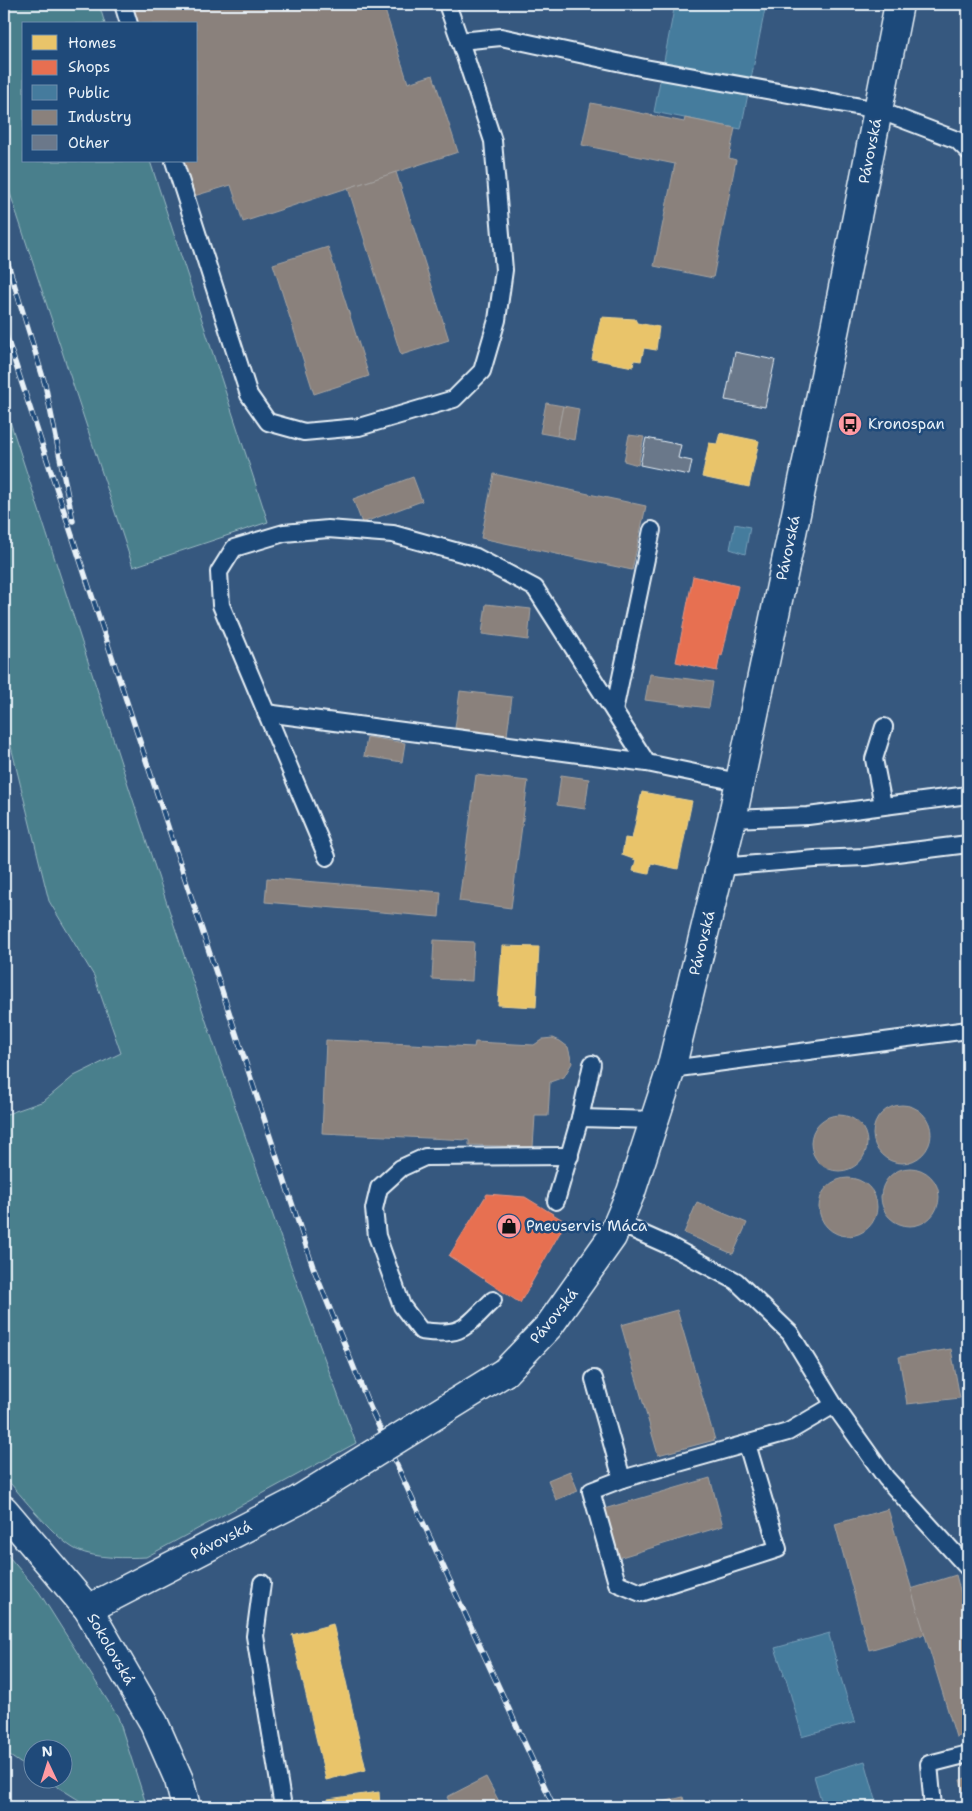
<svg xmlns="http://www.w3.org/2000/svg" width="972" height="1811" font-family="'Shantell Sans',sans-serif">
  <rect width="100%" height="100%" fill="#36587f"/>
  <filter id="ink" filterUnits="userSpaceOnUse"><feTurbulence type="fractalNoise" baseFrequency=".02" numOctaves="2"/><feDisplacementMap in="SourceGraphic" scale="10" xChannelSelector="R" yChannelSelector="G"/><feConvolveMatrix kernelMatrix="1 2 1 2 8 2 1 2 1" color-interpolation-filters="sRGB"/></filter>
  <g filter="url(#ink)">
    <g fill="#4a7f8c" stroke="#99b8c2">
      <path d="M4,4h95l6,20h-81v137h126l118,361 -135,45 -129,-392z"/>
      <path d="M4,403c114,347 222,698 352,1040l-210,114c-21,1 -49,2 -69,-7 -19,-8 -58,-57 -73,-74v-361l40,-14 30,-25 47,-23 -27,-77 -45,-75 -45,-183z"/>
      <path d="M4,1551l35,41 79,125 29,90h-57l-45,-28 17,-1v-30h-30v23l-28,-19z"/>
    </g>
    <g fill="#e9c46a" stroke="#e9d295">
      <path d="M601,317l34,2 2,4 22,4 -3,23 -12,-2 -3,13 -7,-1 -1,7 -41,-8z"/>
      <path d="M720,433l39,8 -10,46 -47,-10 7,-34 8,1z"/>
      <path d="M642,792l50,9 -14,68 -27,-6 -2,11 -16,-3 3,-11 -14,-5 3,-17 7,1z"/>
      <path d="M502,946l37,1 -3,60 -38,-2z"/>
      <path d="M333,1624l33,146 -40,10 -34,-145z"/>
      <path d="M379,1792l1,15h-51l-1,-8z"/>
    </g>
    <g fill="#e76f51" stroke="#e79683">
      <path d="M693,576l45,10 -16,70 -2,-1 -3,16 -41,-9z"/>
      <path d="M487,1194l38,3 41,25 -46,81 -71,-47z"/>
    </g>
    <g fill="#457b9d" stroke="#769eb8">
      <path d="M675,4h91l-25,125 -87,-17z"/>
      <path d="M735,524l15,3 -5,27 -15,-5z"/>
      <path d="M830,1633l-1,2 7,25h2l-2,2 18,59 2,1 -55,15 1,-2 -17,-60 -2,1 1,-2 -9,-26z"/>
      <path d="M865,1761l13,46h-55l-9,-31z"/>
    </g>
    <g fill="#8a817c" stroke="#a6a3a1">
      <path d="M131,4h252l25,79 25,-8 25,77 -215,70 -12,-37 -37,11 -12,-35h14v-137h-58z"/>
      <path d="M591,103l93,19 1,-4 50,10 -6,30 7,2 -23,118 -59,-12 21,-102 -93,-19z"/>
      <path d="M396,172l53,168 -48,15 -53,-167z"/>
      <path d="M328,247l41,129 -55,18 -41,-130z"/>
      <path d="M546,403l17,3 -6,30 -17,-3z"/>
      <path d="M563,406l16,3 -5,31 -17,-4z"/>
      <path d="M629,435l15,2 -6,28 -14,-4z"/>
      <path d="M494,474l152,32 -14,64 -151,-32z"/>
      <path d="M413,477l9,24 -60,22 -9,-24z"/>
      <path d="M486,604l45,5 -3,31 -46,-6z"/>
      <path d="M650,674l63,8 -4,26 -64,-8z"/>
      <path d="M460,691l52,6 -5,38 -52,-7z"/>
      <path d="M367,737l38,6 -3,19 -38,-6z"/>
      <path d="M476,775l52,6 -17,127 -52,-7z"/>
      <path d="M561,775l28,4 -4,30 -28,-4z"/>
      <path d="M267,878l174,14 -2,25 -174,-15z"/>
      <path d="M434,940l40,2 -2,39 -40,-2z"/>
      <path d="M553,1038l7,3 8,6 4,16 -8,14 -14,5 -2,34h-13l-2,31 -64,-2v-5l-147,-7 4,-93 148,7 1,-5 59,3 9,-6z"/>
      <circle cx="902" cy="1134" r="29"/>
      <circle cx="839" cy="1143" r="28"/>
      <circle cx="910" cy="1197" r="29"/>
      <circle cx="848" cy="1207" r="29"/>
      <path d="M697,1202l50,21 -14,31 -49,-21z"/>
      <path d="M677,1310l38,130 -57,15 -37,-130z"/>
      <path d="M951,1349l9,49 -53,6 -8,-47z"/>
      <path d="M570,1471l8,20 -22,9 -8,-20z"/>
      <path d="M710,1478l13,48 -105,32 -14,-49z"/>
      <path d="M888,1509l37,125 -56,16 -34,-126z"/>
      <path d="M956,1575l12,45v114l-12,3 -45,-148z"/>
      <path d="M486,1777l16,30h-50l-5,-10z"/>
      <path d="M968,1777v30l-8,-27z"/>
      <path d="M683,1797l3,10h-35v-2z"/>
    </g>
    <g fill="#6b788a" stroke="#e8f1f8">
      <path d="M735,352l40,8 -10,47 -40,-7z"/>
      <path d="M646,438l35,7 -3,13 14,3 -3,14 -49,-10z"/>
    </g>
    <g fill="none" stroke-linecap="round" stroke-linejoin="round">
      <g stroke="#e8f1f8" stroke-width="20">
        <g id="service">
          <path d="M123,4l6,20"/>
          <path d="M447,4l13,37 41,-4 144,31 233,42 79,30 11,11"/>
          <path d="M174,161l75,234 19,27 36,10 55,-5 95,-28 28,-28 15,-51 7,-50 -11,-129 -33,-100"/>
          <path d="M614,711l38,-181"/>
          <path d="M266,713l381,50"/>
          <path d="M883,805l-9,-46 10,-32"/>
          <path d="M732,819l76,-3 160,-21"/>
          <path d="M327,857l-106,-252 -2,-33 15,-24 50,-15 44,-4 65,5 83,23 59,31 112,175 91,19"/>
          <path d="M720,867l95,-8 50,-2 103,-13"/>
          <path d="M671,1069l297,-39"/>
          <path d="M580,1118l75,2"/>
          <path d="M556,1201l24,-83 12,-54"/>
          <path d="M618,1223l54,24 64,34 54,52 44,72 52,73 82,90"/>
          <path d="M493,1300c-28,27 -29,37 -72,31l-19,-25 -25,-70 -3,-27 5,-21 22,-20 24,-11 145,-1"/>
          <path d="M594,1379l28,100 166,-47 46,-27"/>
          <path d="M622,1479l-31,12 26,92 24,10 137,-44 -31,-105"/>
          <path d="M262,1583l-7,53 28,171"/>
          <path d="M933,1807l-4,-43 39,-10"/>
        </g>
      </g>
      <g stroke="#e8f1f8" stroke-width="31">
        <g id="tertiary">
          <path d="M505,1372l44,-46 63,-89 19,-45 40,-123 61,-250 103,-491 64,-324"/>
          <path d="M4,1510l84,99 66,114 25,57 7,27"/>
          <path d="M88,1609l209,-108"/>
        </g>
      </g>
      <use href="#service" stroke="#1f4a7a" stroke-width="16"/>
      <use href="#tertiary" stroke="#1f4a7a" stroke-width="28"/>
      <g stroke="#e8f1f8" stroke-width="5.5">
        <g id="rail">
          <path d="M4,251l41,133 28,137"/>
          <path d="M4,329l309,938 56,138 185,402"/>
        </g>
      </g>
      <use href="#rail" stroke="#1f4a7a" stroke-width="4" stroke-dasharray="11" stroke-linecap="butt"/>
      <g stroke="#e8f1f8" stroke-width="31" stroke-linecap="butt">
        <path id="tertiary-bridge" d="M297,1501l208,-129"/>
      </g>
      <use href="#tertiary-bridge" stroke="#1f4a7a" stroke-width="28"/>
    </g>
  </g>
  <defs>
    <g id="bus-disc" transform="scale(1.25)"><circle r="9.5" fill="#ff9aa2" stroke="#1f4a7a"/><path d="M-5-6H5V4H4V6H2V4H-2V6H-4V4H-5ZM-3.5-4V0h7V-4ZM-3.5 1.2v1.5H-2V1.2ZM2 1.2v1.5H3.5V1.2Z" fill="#111"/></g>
    <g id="shop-disc" transform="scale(1.25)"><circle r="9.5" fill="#ff9aa2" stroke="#1f4a7a"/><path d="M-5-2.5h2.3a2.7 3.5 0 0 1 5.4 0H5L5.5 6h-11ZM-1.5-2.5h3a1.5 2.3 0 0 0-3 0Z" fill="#111"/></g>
  </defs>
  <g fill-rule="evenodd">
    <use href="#bus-disc" x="850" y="424"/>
    <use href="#shop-disc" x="509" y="1226"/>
  </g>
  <g text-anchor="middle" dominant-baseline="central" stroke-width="5" stroke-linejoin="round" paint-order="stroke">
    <g font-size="15" fill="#e8f1f8" stroke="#1f4a7a">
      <text transform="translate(870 151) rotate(-79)">Pávovská</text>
      <text transform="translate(788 548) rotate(-78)">Pávovská</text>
      <text transform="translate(702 943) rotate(-76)">Pávovská</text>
      <text transform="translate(554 1316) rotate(-51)">Pávovská</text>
      <text transform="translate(221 1540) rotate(-27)">Pávovská</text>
      <text transform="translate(111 1649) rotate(60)">Sokolovská</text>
    </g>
    <g font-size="15" fill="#e8f1f8" stroke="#1f4a7a" text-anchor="start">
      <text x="868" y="424">Kronospan</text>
      <text x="526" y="1226">Pneuservis Máca</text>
    </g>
  </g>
  <rect width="972" height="1811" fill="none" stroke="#1f4a7a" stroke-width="20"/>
  <rect x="10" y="10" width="952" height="1791" fill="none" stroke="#e8f1f8" stroke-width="2" filter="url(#ink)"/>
  <rect x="22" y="22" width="175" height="140" fill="#1f4a7a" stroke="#6f8dac"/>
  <rect x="32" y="35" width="25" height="15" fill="#e9c46a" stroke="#6f8dac"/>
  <text x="68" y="48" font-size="15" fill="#e8f1f8">Homes</text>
  <rect x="32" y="60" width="25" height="15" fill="#e76f51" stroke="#6f8dac"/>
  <text x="68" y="72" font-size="15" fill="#e8f1f8">Shops</text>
  <rect x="32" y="85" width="25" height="15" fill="#457b9d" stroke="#6f8dac"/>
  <text x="68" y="98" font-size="15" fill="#e8f1f8">Public</text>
  <rect x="32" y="110" width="25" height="15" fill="#8a817c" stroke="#6f8dac"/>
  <text x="68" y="122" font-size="15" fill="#e8f1f8">Industry</text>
  <rect x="32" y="135" width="25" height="15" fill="#6b788a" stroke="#6f8dac"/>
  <text x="68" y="148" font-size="15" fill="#e8f1f8">Other</text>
  <g transform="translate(48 1764) rotate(356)"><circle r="24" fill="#1f4a7a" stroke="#6f8dac"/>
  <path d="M0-4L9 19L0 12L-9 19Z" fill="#ff9aa2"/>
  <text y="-8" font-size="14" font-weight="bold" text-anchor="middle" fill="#e8f1f8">N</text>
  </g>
</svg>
